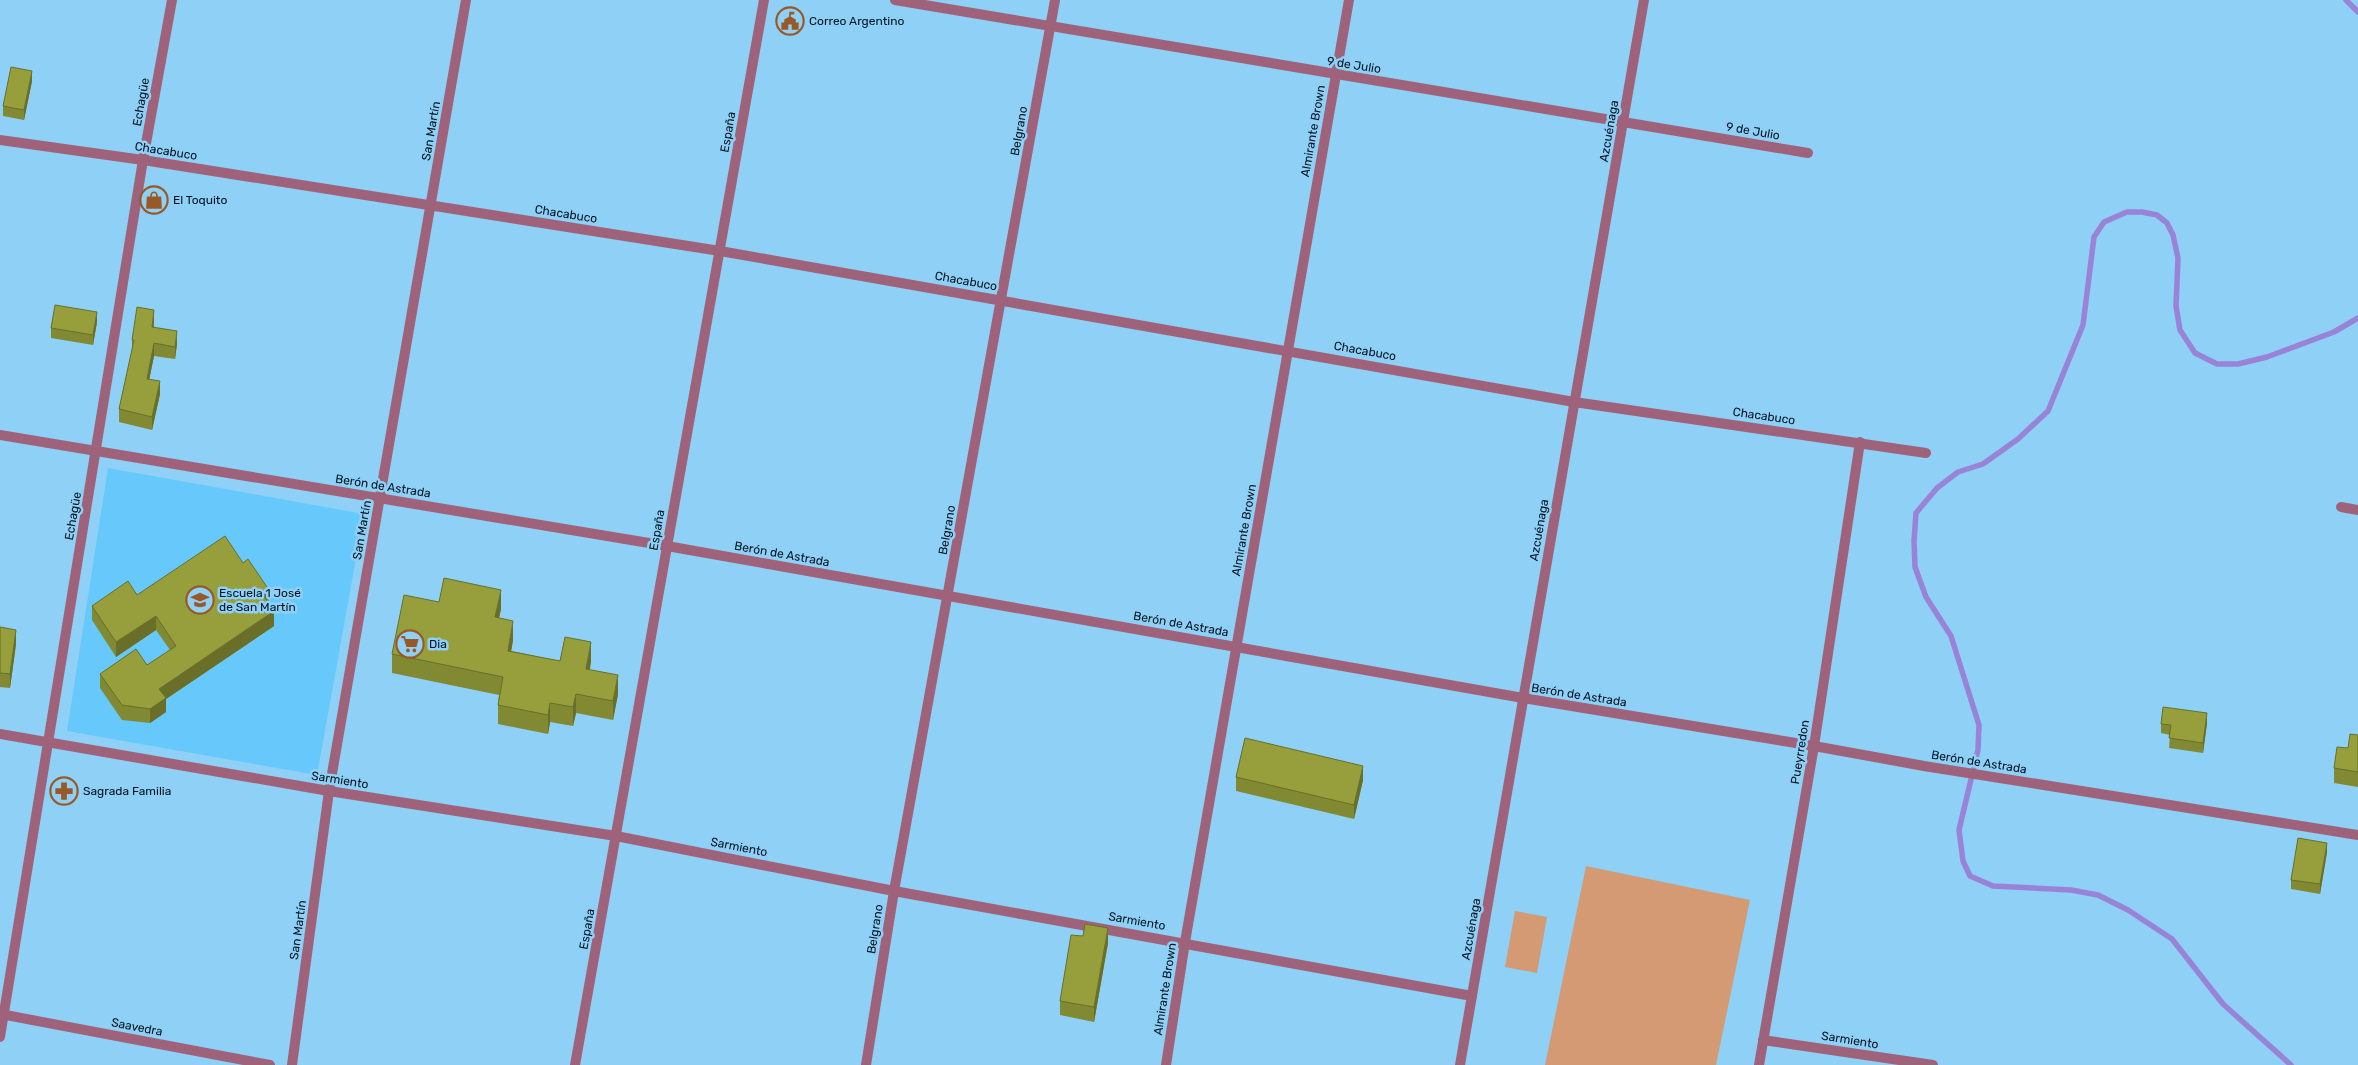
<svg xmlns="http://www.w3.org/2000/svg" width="2358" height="1065" font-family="Rubik,sans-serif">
  <rect width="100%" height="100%" fill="#8ed0f6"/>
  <path fill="#67c8fb" d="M108,468l256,46 -47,261 -250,-44z"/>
  <g fill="#d39a74">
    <path d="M1586,866l164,34 -34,165h-171z"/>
    <path d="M1515,911l32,6 -10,56 -32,-6z"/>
  </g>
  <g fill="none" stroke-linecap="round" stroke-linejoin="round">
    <g stroke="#9883d7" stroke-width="5.5">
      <path d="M2346,0l12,12"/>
      <path d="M2291,1065l-68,-61 -51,-65 -44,-29 -30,-15 -27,-5 -78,-4 -23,-10 -7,-15 -4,-31 19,-80 1,-25 -28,-89 -25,-39 -11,-30 -1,-26 2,-28 21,-25 21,-16 25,-8 35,-25 30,-28 35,-86 11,-88 10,-15 23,-10h15l15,3 10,8 6,12 5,23 -2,48 4,24 15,23 22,11h21l29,-7 67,-25 24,-14"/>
    </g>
    <g stroke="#9e637b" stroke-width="10">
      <path d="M895,0l913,153"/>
      <path d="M0,140l143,20 577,91 854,151 352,51"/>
      <path d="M0,435l667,111 856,152 291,48 110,20 434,69"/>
      <path d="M2341,507l17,3"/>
      <path d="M0,734l329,57 287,45 278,55 578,105"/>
      <path d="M0,1014l270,51"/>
      <path d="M0,1037l143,-877 29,-160"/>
      <path d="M1763,1040l170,25"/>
      <path d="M292,1065l37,-274 137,-791"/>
      <path d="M575,1065l189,-1065"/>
      <path d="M866,1065l28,-174 161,-891"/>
      <path d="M1166,1065l19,-123 164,-942"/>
      <path d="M1460,1065l184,-1065"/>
      <path d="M1759,1065l55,-319 46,-304"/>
    </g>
  </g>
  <g fill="#818933">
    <path d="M32,81l-8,39 -21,-4v-10z"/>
    <path d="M97,322l-4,23 -42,-7v-10z"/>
    <path d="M154,323v5l23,16 -2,15 -21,-3 -5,23 11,15 -8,36 -33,-8v-13l13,-59v-10z"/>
    <path d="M137,595l132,9 5,22 -108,73v13l-16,11 -28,-3 -22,-32v-14l47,-9 23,-15 -14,-20 -40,27 -24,-37v-14z"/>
    <path d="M501,609l-2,9 14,22 -2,11 49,10h31l-1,9 28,24 -5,26 -37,-7 -3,13 -23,-4 -2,12 -50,-10v-19l1,-10 -107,-22v-19z"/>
    <path d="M0,627l16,17 -6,44 -10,-1z"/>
    <path d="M2207,723l-4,30 -34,-5 1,-13 -9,-2v-9z"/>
    <path d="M2358,735v52l-24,-4v-15l14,-20z"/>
    <path d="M1236,777l127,3 -9,39 -118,-28z"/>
    <path d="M2327,852l-7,42 -29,-5v-9z"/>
    <path d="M1108,943l-14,79 -34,-7v-14z"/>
  </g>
  <g fill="#696f29">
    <path d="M32,71v10l-8,39v-10z"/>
    <path d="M154,310v13l-2,17v-13z"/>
    <path d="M97,312v10l-4,23v-10z"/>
    <path d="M177,331v13l-2,15v-12z"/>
    <path d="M154,343v13l-7,35v-12z"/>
    <path d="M160,381v13l-8,36v-13z"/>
    <path d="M269,590v14l-7,-10z"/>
    <path d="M501,590v19l-6,27v-19z"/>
    <path d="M274,611v15l-108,73v13l-16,11v-14l9,-20z"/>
    <path d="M156,616v14l-40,27v-15z"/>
    <path d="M513,621v19l-5,30v-19z"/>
    <path d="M16,630v14l-6,44v-14z"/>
    <path d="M591,642v19l-5,27v-19z"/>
    <path d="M618,675v19l-5,26v-19z"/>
    <path d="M576,694v19l-3,13v-19z"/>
    <path d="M550,703v19l-2,12v-19z"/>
    <path d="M2207,713v10l-4,30v-10z"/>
    <path d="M1363,766v14l-9,39v-14z"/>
    <path d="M2327,843v9l-7,42v-10z"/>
    <path d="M1108,928v15l-14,79v-15z"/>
  </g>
  <g fill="#969f3b" stroke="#696f29">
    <path d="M11,67l21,4 -8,39 -21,-4z"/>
    <path d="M55,305l42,7 -4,23 -42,-7z"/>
    <path d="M137,307l17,3 -2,17 25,4 -2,16 -21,-4 -7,36 13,2 -8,36 -33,-8 15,-69h-2z"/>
    <path d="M225,536l18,27 5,-4 21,31 -7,4 12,17 -115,78 7,9 -16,11 -28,-4 -22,-31 36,-25 11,16 29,-19 -20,-30 -40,26 -24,-36 36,-25 9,14z"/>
    <path d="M444,578l57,12 -6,27 18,4 -5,30 52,10 5,-24 26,5 -5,27 32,6 -5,26 -37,-7 -3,13 -23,-4 -2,12 -50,-10 5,-28 -111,-23 12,-59 35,7z"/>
    <path d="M0,627l16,3 -6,44 -10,-1z"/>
    <path d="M2163,707l44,6 -4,30 -34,-5 2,-13 -10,-1z"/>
    <path d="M2350,734l8,1v37l-24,-4 3,-21 11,1z"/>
    <path d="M1245,738l118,28 -9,39 -118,-28z"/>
    <path d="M2298,838l29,5 -7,41 -29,-4z"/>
    <path d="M1085,924l23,4 -14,79 -34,-6 11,-66 12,1z"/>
  </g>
  <defs>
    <g id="civic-ring" transform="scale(1.4375)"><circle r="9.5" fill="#8ed0f6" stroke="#9b5827" stroke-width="1.5"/><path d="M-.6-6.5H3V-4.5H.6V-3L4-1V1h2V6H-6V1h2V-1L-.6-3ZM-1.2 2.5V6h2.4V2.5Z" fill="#9b5827"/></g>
    <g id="shop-ring" transform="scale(1.4375)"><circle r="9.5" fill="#8ed0f6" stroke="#9b5827" stroke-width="1.5"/><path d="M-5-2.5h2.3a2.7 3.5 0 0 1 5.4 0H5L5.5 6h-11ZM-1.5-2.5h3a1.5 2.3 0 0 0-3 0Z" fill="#9b5827"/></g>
    <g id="school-ring" transform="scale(1.4375)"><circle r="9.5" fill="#8ed0f6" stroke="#9b5827" stroke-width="1.5"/><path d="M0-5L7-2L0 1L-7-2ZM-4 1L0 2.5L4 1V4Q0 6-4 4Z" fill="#9b5827"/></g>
    <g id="supermarket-ring" transform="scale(1.4375)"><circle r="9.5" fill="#8ed0f6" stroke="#9b5827" stroke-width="1.5"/><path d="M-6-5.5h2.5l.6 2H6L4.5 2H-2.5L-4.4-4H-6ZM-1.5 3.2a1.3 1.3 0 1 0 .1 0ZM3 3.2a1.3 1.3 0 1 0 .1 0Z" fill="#9b5827"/></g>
    <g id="pharmacy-ring" transform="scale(1.4375)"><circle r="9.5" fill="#8ed0f6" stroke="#9b5827" stroke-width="1.5"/><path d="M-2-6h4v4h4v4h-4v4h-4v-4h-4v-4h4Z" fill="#9b5827"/></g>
  </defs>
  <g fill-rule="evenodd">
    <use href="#civic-ring" x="790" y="21"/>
    <use href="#shop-ring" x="154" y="200"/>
    <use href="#school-ring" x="200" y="600"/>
    <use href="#supermarket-ring" x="410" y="644"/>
    <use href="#pharmacy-ring" x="64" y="791"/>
  </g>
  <g text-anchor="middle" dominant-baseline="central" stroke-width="5" stroke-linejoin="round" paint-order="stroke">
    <g font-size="12" fill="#00121f" stroke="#8ed0f6" text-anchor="start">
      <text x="809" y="21">Correo Argentino</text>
      <text x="173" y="200">El Toquito</text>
      <text x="219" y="593">Escuela 1 José<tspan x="219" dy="14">de San Martín</tspan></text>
      <text x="429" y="644">Dia</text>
      <text x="83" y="791">Sagrada Familia</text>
    </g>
    <g font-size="12" fill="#00121f" stroke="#8ed0f6">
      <text transform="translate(1354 65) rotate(9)">9 de Julio</text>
      <text transform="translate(141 102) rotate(-80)">Echagüe</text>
      <text transform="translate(431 131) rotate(-80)">San Martín</text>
      <text transform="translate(1019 131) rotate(-80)">Belgrano</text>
      <text transform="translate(1313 131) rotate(-80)">Almirante Brown</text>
      <text transform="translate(1609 131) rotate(-80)">Azcuénaga</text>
      <text transform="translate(1753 131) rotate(10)">9 de Julio</text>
      <text transform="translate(728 132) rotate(-80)">España</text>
      <text transform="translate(166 151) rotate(9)">Chacabuco</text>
      <text transform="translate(566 214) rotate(9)">Chacabuco</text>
      <text transform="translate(966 281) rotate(10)">Chacabuco</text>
      <text transform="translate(1365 351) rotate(10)">Chacabuco</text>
      <text transform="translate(1764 416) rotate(8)">Chacabuco</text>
      <text transform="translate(383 486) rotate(9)">Berón de Astrada</text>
      <text transform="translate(73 516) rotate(-80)">Echagüe</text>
      <text transform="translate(362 530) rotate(-80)">San Martín</text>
      <text transform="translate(657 530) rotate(-80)">España</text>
      <text transform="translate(947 530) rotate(-80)">Belgrano</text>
      <text transform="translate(1244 530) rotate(-80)">Almirante Brown</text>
      <text transform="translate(1539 530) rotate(-80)">Azcuénaga</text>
      <text transform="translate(782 554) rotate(10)">Berón de Astrada</text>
      <text transform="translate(1181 624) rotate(10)">Berón de Astrada</text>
      <text transform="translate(1579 695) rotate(9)">Berón de Astrada</text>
      <text transform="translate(1800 752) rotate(-81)">Pueyrredon</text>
      <text transform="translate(1979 762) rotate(9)">Berón de Astrada</text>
      <text transform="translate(340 780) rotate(9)">Sarmiento</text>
      <text transform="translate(739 847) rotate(11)">Sarmiento</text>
      <text transform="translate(1137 921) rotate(10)">Sarmiento</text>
      <text transform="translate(587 929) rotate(-80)">España</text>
      <text transform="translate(875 929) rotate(-81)">Belgrano</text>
      <text transform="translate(1471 929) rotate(-80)">Azcuénaga</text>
      <text transform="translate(298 930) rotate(-82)">San Martín</text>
      <text transform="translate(1165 989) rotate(-81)">Almirante Brown</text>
      <text transform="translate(137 1027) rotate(11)">Saavedra</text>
      <text transform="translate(1850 1040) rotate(9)">Sarmiento</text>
    </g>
  </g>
</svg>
